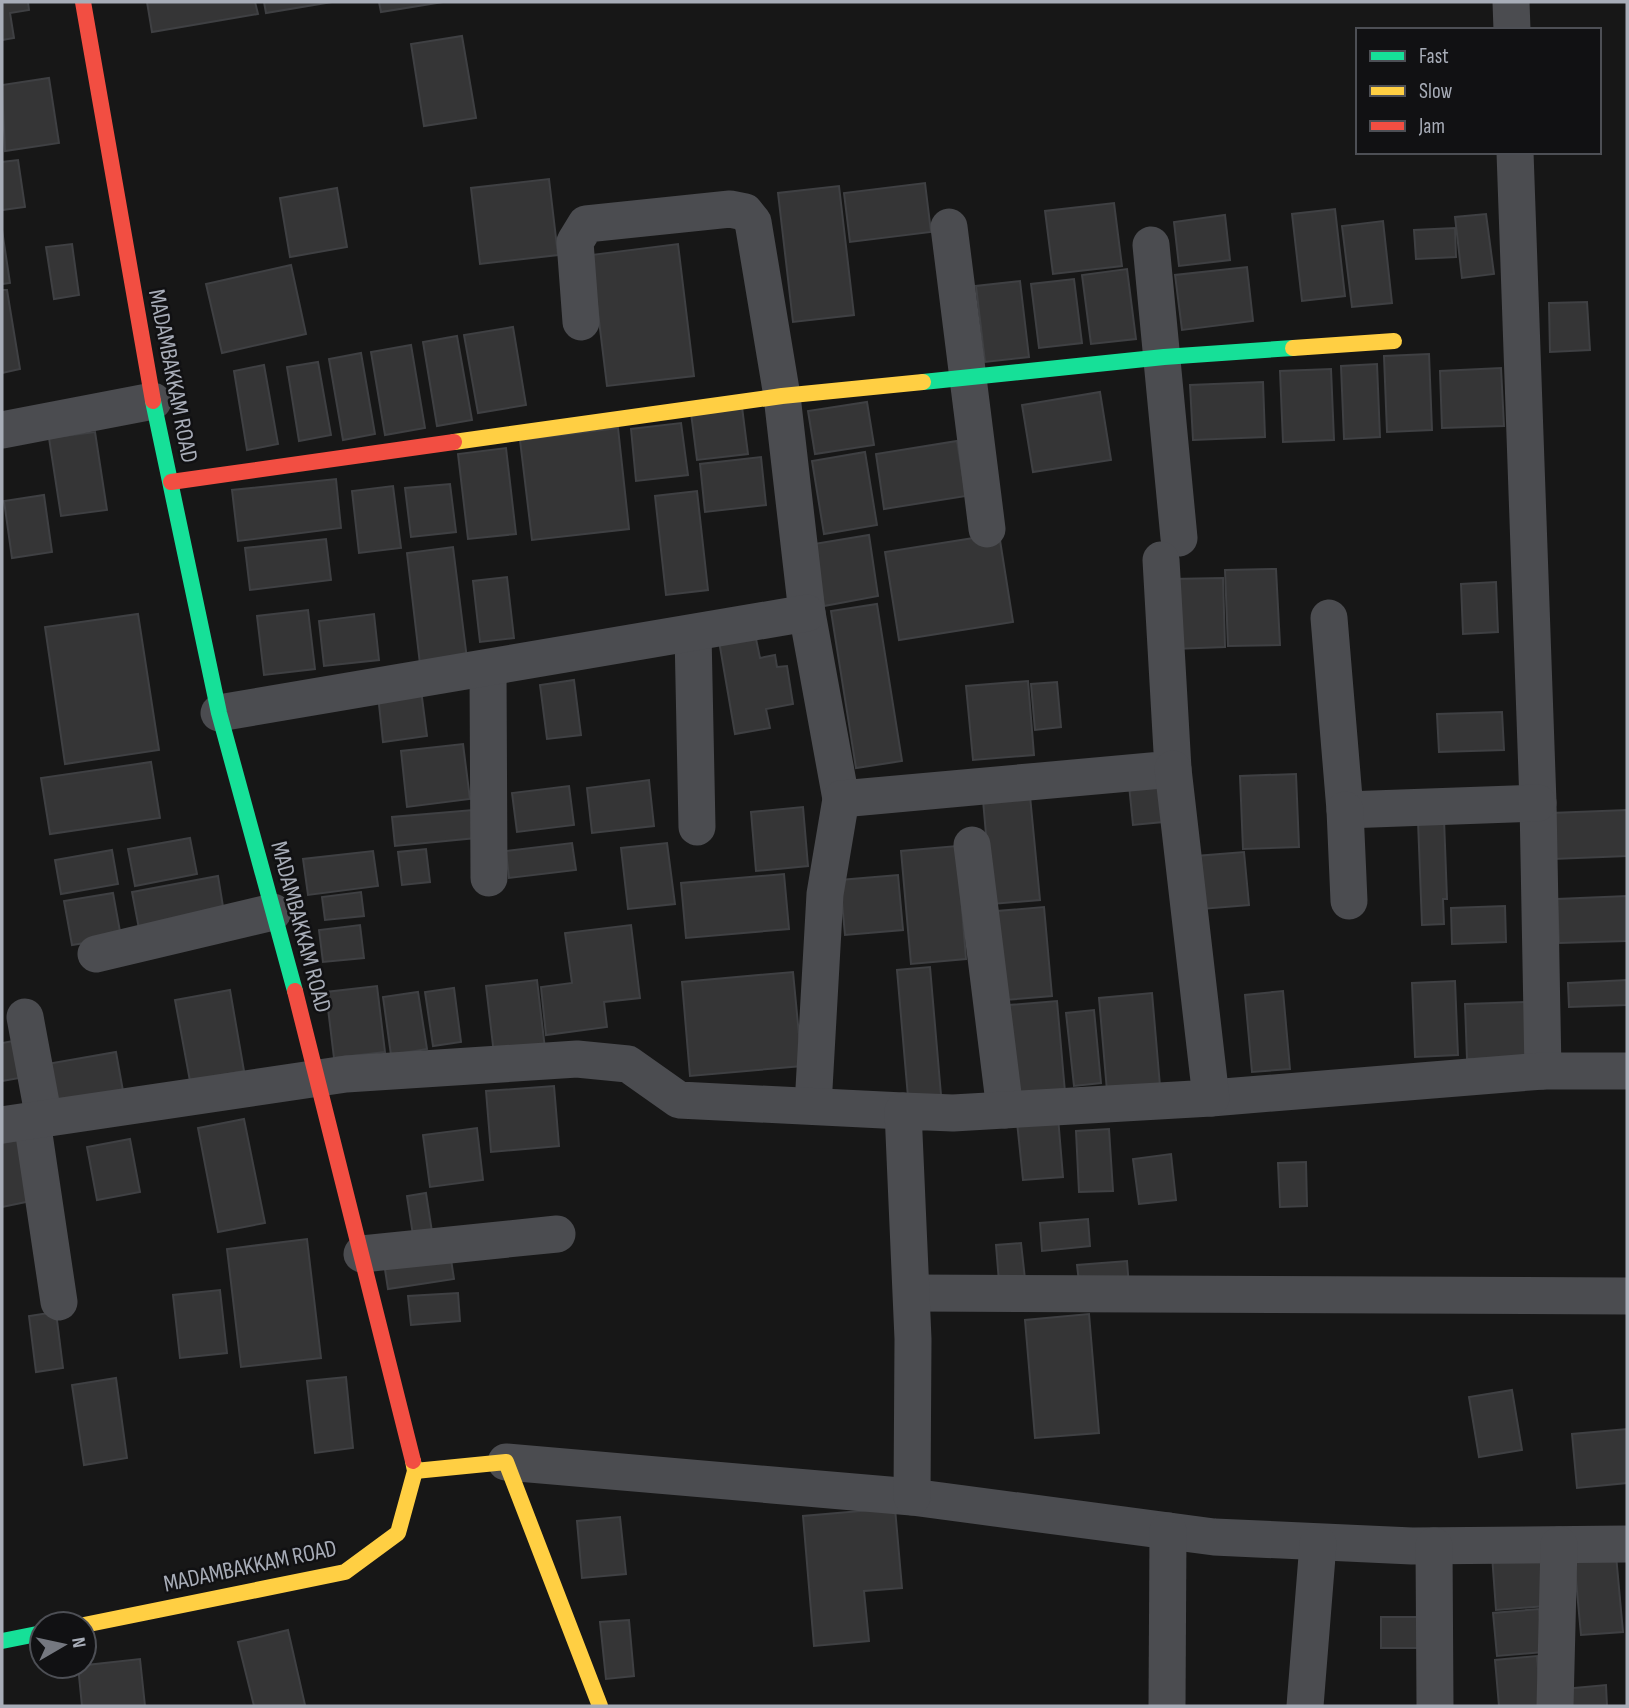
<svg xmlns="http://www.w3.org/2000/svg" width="1629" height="1708" font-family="'Sofia Sans Condensed',sans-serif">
  <rect width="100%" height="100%" fill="#171717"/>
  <g fill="#353536" stroke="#3f4043" stroke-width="2">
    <path d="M2,2h26l1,8 -19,3 4,25 -12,2z"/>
    <path d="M147,2h108l3,12 -106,18z"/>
    <path d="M264,2h68l-66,11z"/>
    <path d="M379,2h64l-62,10z"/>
    <path d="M462,36l14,82 -52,8 -13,-82z"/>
    <path d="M49,78l10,65 -54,8 -3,-66z"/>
    <path d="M18,160l7,47 -23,3v-48z"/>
    <path d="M549,179l9,76 -78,9 -9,-76z"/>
    <path d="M925,183l6,49 -81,10 -6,-49z"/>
    <path d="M839,186l15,129 -61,7 -15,-129z"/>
    <path d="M337,188l10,59 -57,10 -10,-59z"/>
    <path d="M1114,203l8,63 -69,8 -8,-63z"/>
    <path d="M1335,209l10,87 -43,5 -10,-87z"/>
    <path d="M1486,214l8,60 -32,4 -7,-61z"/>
    <path d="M1225,215l5,45 -51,6 -5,-44z"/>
    <path d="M1383,221l9,82 -40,4 -10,-81z"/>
    <path d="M1455,228l1,29 -40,2 -2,-29z"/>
    <path d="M2,230l8,53 -8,1z"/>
    <path d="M72,244l7,51 -25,4 -8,-52z"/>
    <path d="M678,244l16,132 -87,10 -16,-131z"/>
    <path d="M291,265l15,69 -84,19 -16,-69z"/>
    <path d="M1247,267l6,54 -71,9 -7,-55z"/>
    <path d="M1127,269l9,70 -45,5 -9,-69z"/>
    <path d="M1074,279l8,64 -43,5 -8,-64z"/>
    <path d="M1020,281l9,76 -44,5 -9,-76z"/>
    <path d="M2,290h5l13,79 -18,4z"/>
    <path d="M1587,302l3,48 -40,2 -1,-49z"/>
    <path d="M513,327l13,78 -48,8 -14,-78z"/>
    <path d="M457,336l15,84 -35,6 -14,-84z"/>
    <path d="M411,345l14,83 -40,7 -14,-83z"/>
    <path d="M361,353l14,81 -32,6 -14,-81z"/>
    <path d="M1429,354l3,76 -45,2 -3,-76z"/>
    <path d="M318,362l13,73 -32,6 -12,-74z"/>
    <path d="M1377,364l3,73 -36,2 -3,-73z"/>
    <path d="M264,365l14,79 -31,6 -13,-79z"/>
    <path d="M1501,368l3,58 -62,2 -2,-57z"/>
    <path d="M1331,369l3,71 -51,2 -3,-71z"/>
    <path d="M1263,382l2,55 -72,3 -3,-55z"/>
    <path d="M1100,392l11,68 -78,12 -11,-67z"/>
    <path d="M867,402l7,43 -59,9 -7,-43z"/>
    <path d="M742,407l6,47 -51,6 -6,-47z"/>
    <path d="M681,423l7,52 -52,6 -5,-52z"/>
    <path d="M618,428l11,101 -97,11 -12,-100z"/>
    <path d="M95,432l12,78 -46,6 -12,-78z"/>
    <path d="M957,441l9,55 -82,13 -8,-55z"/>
    <path d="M506,448l10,86 -48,5 -10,-85z"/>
    <path d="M865,452l12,73 -53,9 -12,-73z"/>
    <path d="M761,457l5,48 -61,7 -5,-48z"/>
    <path d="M336,479l5,49 -103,13 -6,-51z"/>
    <path d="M450,484l6,48 -45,5 -6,-49z"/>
    <path d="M393,486l8,62 -42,5 -7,-62z"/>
    <path d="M697,491l11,99 -42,5 -11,-99z"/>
    <path d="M44,495l8,57 -40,6 -8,-57z"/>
    <path d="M999,534l14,88 -114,18 -14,-88z"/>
    <path d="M869,535l9,61 -54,10 -10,-62z"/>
    <path d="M326,539l5,41 -81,10 -5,-42z"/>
    <path d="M453,547l14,112 -47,5 -13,-111z"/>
    <path d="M1276,569l4,76 -52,1 -3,-76z"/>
    <path d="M507,577l7,61 -34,4 -7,-61z"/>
    <path d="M1223,578l2,69 -52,2 -2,-70z"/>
    <path d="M1496,582l2,50 -35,2 -2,-50z"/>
    <path d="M877,604l25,157 -46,7 -25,-157z"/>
    <path d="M308,610l7,59 -51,6 -7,-59z"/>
    <path d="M138,614l21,136 -94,14 -20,-137z"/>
    <path d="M374,614l5,46 -55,6 -5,-45z"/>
    <path d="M755,634l5,24 15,-3 2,12 10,-1 6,38 -27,5 4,19 -35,6 -16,-93z"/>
    <path d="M574,680l7,55 -34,4 -7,-54z"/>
    <path d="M1028,681l6,74 -61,5 -7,-74z"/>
    <path d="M1057,682l4,45 -26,3 -4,-46z"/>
    <path d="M421,690l6,46 -44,6 -5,-47z"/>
    <path d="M1502,712l2,38 -65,2 -2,-38z"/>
    <path d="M463,744l7,55 -63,8 -6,-56z"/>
    <path d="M151,762l9,56 -110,16 -9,-56z"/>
    <path d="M1296,774l3,73 -56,2 -3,-73z"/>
    <path d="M649,780l5,46 -62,7 -5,-45z"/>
    <path d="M1160,782l3,40 -30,3 -4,-40z"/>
    <path d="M569,786l5,39 -57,7 -5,-39z"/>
    <path d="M1030,796l10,104 -48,4 -9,-104z"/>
    <path d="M803,807l5,59 -52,5 -5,-59z"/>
    <path d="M473,810l3,28 -81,8 -3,-29z"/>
    <path d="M1627,810v46l-74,3 -2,-46z"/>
    <path d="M1444,819l3,80h-4l1,25 -22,1 -4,-104z"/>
    <path d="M190,838l7,36 -62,12 -7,-37z"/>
    <path d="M572,843l4,27 -67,8 -3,-27z"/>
    <path d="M667,843l8,61 -47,5 -7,-61z"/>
    <path d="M957,846l9,113 -55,5 -10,-113z"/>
    <path d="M426,849l4,33 -28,3 -4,-33z"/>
    <path d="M112,850l6,34 -57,10 -6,-34z"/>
    <path d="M373,851l5,35 -70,9 -5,-36z"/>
    <path d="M1244,852l5,53 -48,4 -5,-53z"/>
    <path d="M784,874l5,55 -103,9 -5,-55z"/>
    <path d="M898,875l5,55 -58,5 -5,-55z"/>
    <path d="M218,876l7,43 -85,15 -8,-42z"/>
    <path d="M361,892l3,24 -39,4 -3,-23z"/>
    <path d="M113,893l8,44 -49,8 -8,-44z"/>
    <path d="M1627,896v45l-68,2 -2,-44z"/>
    <path d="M1505,906l1,36 -54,2 -1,-36z"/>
    <path d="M1044,907l8,89 -47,4 -8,-89z"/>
    <path d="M360,925l4,33 -41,4 -4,-32z"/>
    <path d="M631,925l9,73 -36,4 3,25 -61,8 -5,-48 31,-4 -7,-50z"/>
    <path d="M930,967l11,128 -33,2 -11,-127z"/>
    <path d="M793,972l9,94 -112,10 -8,-94z"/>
    <path d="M537,980l8,69 -51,5 -8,-68z"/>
    <path d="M1627,980v25l-58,2 -1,-24z"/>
    <path d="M1455,981l3,74 -43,2 -3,-74z"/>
    <path d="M377,986l8,66 -51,6 -8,-66z"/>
    <path d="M454,988l7,54 -28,4 -8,-54z"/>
    <path d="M230,990l14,81 -54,10 -15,-81z"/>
    <path d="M1283,991l7,78 -38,3 -7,-77z"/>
    <path d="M418,992l9,57 -36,6 -8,-58z"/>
    <path d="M1152,993l8,93 -53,5 -8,-93z"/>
    <path d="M1057,1001l8,91 -48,4 -8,-91z"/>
    <path d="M1528,1002l2,55 -63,2 -2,-55z"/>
    <path d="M1094,1010l7,73 -27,3 -8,-73z"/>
    <path d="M19,1040l6,37 -23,4v-38z"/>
    <path d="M116,1052l7,39 -70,12 -6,-39z"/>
    <path d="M554,1086l5,60 -68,6 -5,-61z"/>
    <path d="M1058,1117l5,60 -40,3 -6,-58z"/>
    <path d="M244,1119l21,104 -47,9 -20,-104z"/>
    <path d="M477,1128l6,52 -53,7 -7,-52z"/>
    <path d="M1109,1129l4,62 -34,1 -3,-61z"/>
    <path d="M130,1139l10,53 -43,8 -10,-53z"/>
    <path d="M19,1140l12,61 -29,6v-64z"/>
    <path d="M1171,1154l5,46 -37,4 -6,-45z"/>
    <path d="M1306,1162l1,44 -27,1 -2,-44z"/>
    <path d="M426,1193l6,39 -19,3 -6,-39z"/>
    <path d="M1088,1219l2,27 -48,5 -2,-28z"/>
    <path d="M307,1239l14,119 -80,9 -14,-118z"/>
    <path d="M1021,1243l4,36 -26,3 -3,-37z"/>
    <path d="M450,1253l4,26 -66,10 -4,-26z"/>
    <path d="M1127,1261l2,26 -49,4 -3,-26z"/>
    <path d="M220,1290l7,63 -47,5 -7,-63z"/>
    <path d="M458,1293l2,28 -49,4 -3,-29z"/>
    <path d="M56,1312l7,56 -27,4 -7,-56z"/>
    <path d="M1089,1314l10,119 -64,5 -10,-118z"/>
    <path d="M346,1377l7,71 -38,5 -8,-72z"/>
    <path d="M116,1378l11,80 -43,7 -12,-80z"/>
    <path d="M1512,1390l10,60 -43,7 -10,-60z"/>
    <path d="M1627,1429v54l-50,5 -5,-54z"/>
    <path d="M895,1508l7,80 -38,3 5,50 -55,5 -11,-130z"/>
    <path d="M620,1517l6,57 -44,4 -5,-57z"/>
    <path d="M1540,1550l6,56 -50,4 -4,-55z"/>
    <path d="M1616,1555l7,77 -42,3 -7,-77z"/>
    <path d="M1539,1609l4,43 -46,4 -4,-43z"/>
    <path d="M1381,1617h40l-1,31h-39z"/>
    <path d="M629,1620l5,56 -28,3 -6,-57z"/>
    <path d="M288,1630l17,75 -51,1 -16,-64z"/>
    <path d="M1537,1656l4,50h-42l-4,-46z"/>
    <path d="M140,1659l5,47h-63l-4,-40z"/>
    <path d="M1606,1685l1,21h-41l-2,-17z"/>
  </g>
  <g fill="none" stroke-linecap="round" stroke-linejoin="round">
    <g stroke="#4b4c50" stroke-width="37">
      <path d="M1511,2l1,28"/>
      <path d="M1515,152l23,651 5,268"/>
      <path d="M949,227l38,302"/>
      <path d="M1151,245l28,293"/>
      <path d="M581,322l-6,-80 11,-18 144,-15 15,3 8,10 29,174 25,217 34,186"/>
      <path d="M2,430l151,-29"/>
      <path d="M1329,618l16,192 193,-7"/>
      <path d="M693,633l4,194"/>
      <path d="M488,669l1,209"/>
      <path d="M219,713l588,-100"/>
      <path d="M1345,810l4,91"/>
      <path d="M972,845l33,265"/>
      <path d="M96,954l177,-42"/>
      <path d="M25,1017l19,102"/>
      <path d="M1211,1098l332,-27h84"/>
      <path d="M813,1106l12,-212 16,-95 332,-30 -12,-209"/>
      <path d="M32,1121l27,181"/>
      <path d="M2,1125l344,-51 231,-15 51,5 51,36 224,11"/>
      <path d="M362,1254l195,-20"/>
      <path d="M912,1293l715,3"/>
      <path d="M506,1462l406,35 302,40 198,9 215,-2"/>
      <path d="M912,1497l1,-158 -10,-228 50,2 258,-15 -38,-329"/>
      <path d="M1434,1546l1,160"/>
      <path d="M1167,1706l1,-175"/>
      <path d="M1305,1706l13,-162"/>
      <path d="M1555,1706l4,-161"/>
    </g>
    <g stroke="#16e098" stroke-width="16">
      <path d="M923,382l241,-25 129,-9"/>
      <path d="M153,401l66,312 76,278"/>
      <path d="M2,1641l40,-8"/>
    </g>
    <g stroke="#ffcf43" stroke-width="16">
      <path d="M1293,348l101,-7"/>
      <path d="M454,442l328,-46 141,-14"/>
      <path d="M415,1471l91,-9 94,244"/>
      <path d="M84,1625l261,-53 53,-39 17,-62 -2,-10"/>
    </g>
    <g stroke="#f24e42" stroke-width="16">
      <path d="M83,2l70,399"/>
      <path d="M171,482l283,-40"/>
      <path d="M295,991l118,470"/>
    </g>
  </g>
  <g text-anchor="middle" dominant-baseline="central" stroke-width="5" stroke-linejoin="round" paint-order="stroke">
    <g font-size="24" fill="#a8adb8" stroke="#111113">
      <text transform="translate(173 376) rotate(79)">MADAMBAKKAM ROAD</text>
      <text transform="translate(301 927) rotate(75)">MADAMBAKKAM ROAD</text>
      <text transform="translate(250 1566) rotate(-12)">MADAMBAKKAM ROAD</text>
    </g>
  </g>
  <rect width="1629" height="1708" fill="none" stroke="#a8adb8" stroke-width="7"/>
  <rect x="1356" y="28" width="245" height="126" fill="#111113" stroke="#4d4f55" stroke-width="2"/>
  <rect x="1370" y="51" width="35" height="10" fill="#16e098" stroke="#4d4f55" stroke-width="2"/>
  <text x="1419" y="63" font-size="21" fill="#a8adb8">Fast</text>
  <rect x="1370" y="86" width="35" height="10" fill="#ffcf43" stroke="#4d4f55" stroke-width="2"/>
  <text x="1419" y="98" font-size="21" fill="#a8adb8">Slow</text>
  <rect x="1370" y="121" width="35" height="10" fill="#f24e42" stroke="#4d4f55" stroke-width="2"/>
  <text x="1419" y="133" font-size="21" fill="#a8adb8">Jam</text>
  <g transform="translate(63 1645) rotate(81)"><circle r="33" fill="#111113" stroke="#4d4f55" stroke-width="2"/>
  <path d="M0-5L12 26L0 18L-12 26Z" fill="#757880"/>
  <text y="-10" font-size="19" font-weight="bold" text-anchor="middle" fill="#a8adb8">N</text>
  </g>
</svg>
